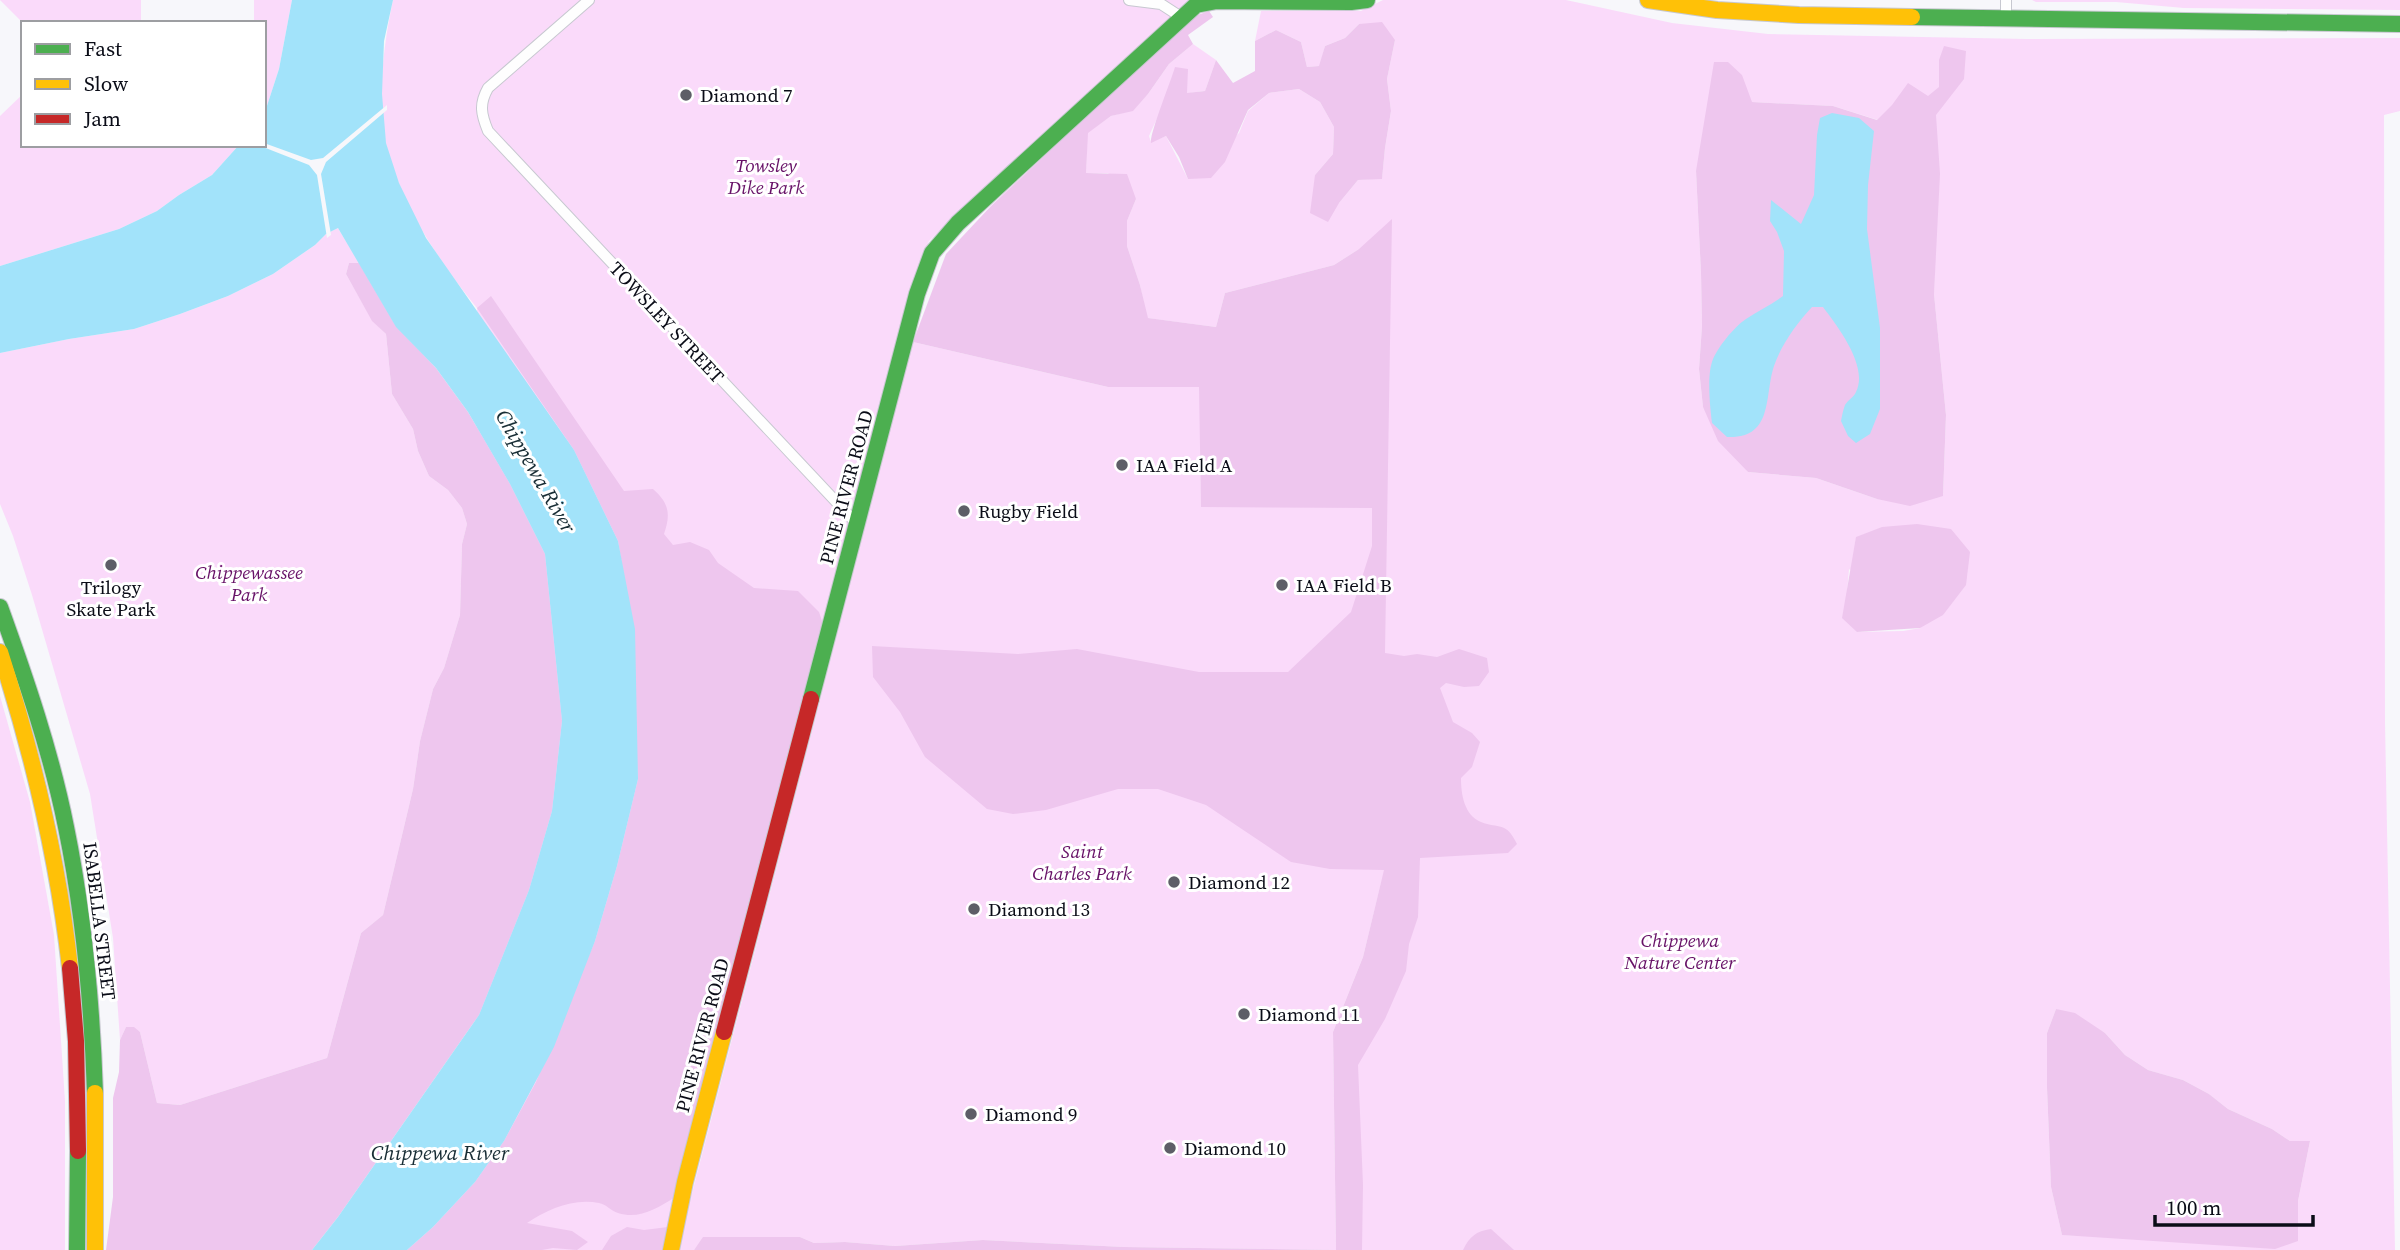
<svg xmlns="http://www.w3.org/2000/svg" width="2400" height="1250" font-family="'Source Serif 4',serif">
  <rect width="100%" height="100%" fill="#f7f7fb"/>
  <g fill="#fadafa" fill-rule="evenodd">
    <path d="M0,0h141v23h-118z"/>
    <path d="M254,0h38l-13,69 -15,46v-92h-10z"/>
    <path d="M393,0h802l-142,124 -124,117 -11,27 -62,230 -12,17 4,8v9l-186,718h-255l26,-23 42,-45 2,-874c-39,-48 -76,-103 -91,-164 -10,-42 -2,-102 7,-144z"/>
    <path d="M1383,0h183l106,23 96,11 259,5 373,-1v73l-16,4 1,608 10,527h-1045l-6,-202 39,-173 -20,82 -30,75 3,218 -212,-3 -141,-7 -88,6 -50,-4 -31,1 -14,-6h-96l-10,13h-14l4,-26 229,-882 195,45h92l1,119 158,-257 -25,16 -109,28 -9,34 -69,-9 -7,-33 -13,-39v-25l9,-22 -28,-26h-22l1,-40 24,-17 22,-6 15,-16 21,-30 24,-20 23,16 -11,31c-39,4 -40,11 -56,45l2,6 15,-6 22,43 51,-46 9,-22 21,-18 30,-4 21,13 14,25 -1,27 -18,21 24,28 19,-23 24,-2 3,-30 6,-37 -4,-32 8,-39 -36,-16 -14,14 -20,8 -5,20 -13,1 -6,-25 -25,-12 -21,11 6,-30h100zM1752,102l81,4 45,14 57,122 -1,52 12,121 -3,81 -66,3 -61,-21 -68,-6 -45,-65 -4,-38 3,-43 -1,-53 -5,-102zM1849,569l72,59 -18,3 -46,1 -10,-39zM2056,1009l49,24 20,22 23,15 35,10 26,14 19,15 44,20 18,12h20l-12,60v40l-236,-6 -11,-48 -4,-99v-55z"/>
    <path d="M2032,0h368v10l-216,-2 -68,-6h-80z"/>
    <path d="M23,94v51h216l-27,30 -33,20 -22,16 -38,18 -119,37v-150z"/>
    <path d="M338,228l21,35h-10l-3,11 26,46 14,14 6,60 21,35 5,22 11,25 19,14 14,18 5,16 -5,20 -2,71 -16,53 -11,21 -13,52 -7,48 -30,126 -22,18 -34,125 -147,47 -23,-2 -17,-71 -14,-5 -6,13 -7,-102 -23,-144 -58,-199 -19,-59 -13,-32v-151l69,-14 65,-10 46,-15 48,-18 45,-22 42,-29 11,-11z"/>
    <path d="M0,696l30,106 24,133 11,166v149h-65z"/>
  </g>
  <g fill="#eec6ee">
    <path d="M1209,11l4,6 -25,18 5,9 -24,20 -21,30 -15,17 -22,5 -23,17 -2,40 41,1 9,25 -9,22v25l13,39 8,33 68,9 9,-34 109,-28 25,-16 33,-30 -7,434 19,3 13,-2 20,3 22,-8 28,9 2,14 -10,14 -15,1 -18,-4 -6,5 13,34 19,11 8,9 -8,25 -11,11c0,16 3,37 20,44 18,7 25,-1 36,22l-9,9 -88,5 -2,59 -9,27 -3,27 -21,48 -27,46 5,120 -1,65h-668l9,-13h97l14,6 31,-1 50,4 88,-6 141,7 212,3 -3,-218 30,-75 21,-87 -54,-1 -39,-7 -85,-57 -48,-16h-40l-72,21 -33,4 -26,-5 -62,-52 -25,-45 -27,-35 -1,-31 146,8 59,-5 122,23h89l63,-60 21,-66v-38l-171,-1 -2,-120h-91l-195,-45 33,-88 45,-48 201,-189z"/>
    <path d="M1382,22l13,18 -8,39 4,32 -6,37 -3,31 -24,1 -19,23 -11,19 -18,-9 5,-38 18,-21 1,-27 -14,-25 -21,-13 -30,4 -21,17 -23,52 -14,16 -23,1 -9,-22 -13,-21 -15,7c-2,-8 20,-62 24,-76l13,2 -1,24 18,-2 11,-31 17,23 22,-12v-30l21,-11 25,12 6,25 12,-1 6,-20 20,-8 14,-14z"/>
    <path d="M1944,46l22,5 -2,28 -28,36 4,59 -6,120 12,121 -3,81 -33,10 -33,-7 -61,-21 -68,-6 -30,-31 -15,-34 -4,-38 3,-43 -1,-53 -5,-102 18,-109h14l14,13 10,27 81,4 44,14 15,-15 16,-22 20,13 11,-9v-27z"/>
    <path d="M349,263h10l37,63 40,42 32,44 42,72 35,70 17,167 -10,90 -23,79 -50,125 -141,202 -26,33h-206l7,-53v-99l6,-26 1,-32 6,-13h8l6,5 17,71 23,2 147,-47 34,-125 22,-18 30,-126 7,-48 13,-52 11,-21 16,-53 2,-71 5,-20 -5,-16 -14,-18 -19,-14 -11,-25 -5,-22 -21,-35 -6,-60 -14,-13 -26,-47z"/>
    <path d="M491,296l133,195 29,-2c16,14 18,25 11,45l9,11 17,-3 19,8 9,13 36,25 44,3 21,21 5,15 -150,571c-17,10 -35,22 -56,15 -7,-2 -12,-9 -19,-10 -26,-5 -51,6 -72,20l45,8 16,11 -11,8 -24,-2 -11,2h-135l26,-23 42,-45 29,-41 32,-59 59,-141 22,-75 21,-87 -13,-197 -7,-41 -44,-91 -97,-142z"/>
    <path d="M1917,524l34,5 19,23 -4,33 -23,30 -23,13 -63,4 -15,-14 14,-81 26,-10z"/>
    <path d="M2056,1009l19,4 30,20 20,22 23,15 35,10 26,14 19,15 44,20 18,12h20l-12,60v40l-23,8 -213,-14 -11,-48 -4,-99v-55z"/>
    <path d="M627,1227l17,3 24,-3 -6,23h-60l9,-14z"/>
    <path d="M1491,1229l23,21h-51c6,-13 13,-19 28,-21z"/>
  </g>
  <g fill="#a2e3fa">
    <path d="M292,0h101l-9,41 -2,53 4,49 13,40 27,55 148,212 44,91 17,88 3,150 -21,87 -22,75 -41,106 -50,94 -29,41 -42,45 -26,23h-95l26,-33 141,-202 50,-125 23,-79 10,-90 -17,-167 -35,-70 -42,-72 -32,-44 -40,-41 -58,-99 -12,6 -11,11 -42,29 -45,22 -48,18 -46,15 -65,10 -69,14v-87l119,-37 38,-18 22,-16 33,-20 27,-30h25v-30l15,-46z"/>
    <path d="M1832,113l27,5 15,13 -6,54 -1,44 13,99v81l-10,25 -14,9 -8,-7 -7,-15c1,-5 2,-11 4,-16 3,-5 9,-8 11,-13 13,-26 -19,-66 -33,-85h-11c-15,16 -31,38 -38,59 -10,30 0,73 -47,71l-15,-14c-2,-16 -5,-46 0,-61 4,-13 22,-35 34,-43 12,-8 25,-14 37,-23l1,-45 -7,-19 -7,-11 1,-21 30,24 13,-29 3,-60 3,-17z"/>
  </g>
  <path fill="#f7f7fb" d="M387,105v5l-61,52 -5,12 10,61 -4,3 -10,-63 -8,-10 -51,-20h6v-2l47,17 12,-2z"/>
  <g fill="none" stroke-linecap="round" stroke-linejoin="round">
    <g stroke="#c7c8d0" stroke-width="12">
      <g id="street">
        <path d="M589,0l-101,88c-9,16 -7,26 0,43l369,393"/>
        <path d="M1129,0l32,4 20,13"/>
        <path d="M2006,0v18"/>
      </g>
    </g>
    <g stroke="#c7c8d0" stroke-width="18">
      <g id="fast">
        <path d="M1912,17l488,7"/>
        <path d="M0,607c26,72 51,145 66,220 18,88 26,176 29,266"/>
        <path d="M811,699l106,-405 15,-41 26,-30 238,-218 21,-4 134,1 16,-2"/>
        <path d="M77,1250l1,-99"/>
      </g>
    </g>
    <g stroke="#c7c8d0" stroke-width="18">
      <g id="slow">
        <path d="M1648,0l69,10 82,5 113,2"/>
        <path d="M0,652c33,103 58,208 70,316"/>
        <path d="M95,1093v157"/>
        <path d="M671,1250l14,-68 39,-150"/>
      </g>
    </g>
    <g stroke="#c7c8d0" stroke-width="18">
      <g id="jam">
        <path d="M70,968l6,73 2,110"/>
        <path d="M724,1032l87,-333"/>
      </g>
    </g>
    <use href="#street" stroke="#fefefe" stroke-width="10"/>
    <use href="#fast" stroke="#4caf50" stroke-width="16"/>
    <use href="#slow" stroke="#ffc107" stroke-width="16"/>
    <use href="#jam" stroke="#c62828" stroke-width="16"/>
  </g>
  <g fill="#5d5e67" stroke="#fff" stroke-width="2.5">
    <circle cx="686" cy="95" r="7"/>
    <circle cx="1122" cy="465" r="7"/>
    <circle cx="964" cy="511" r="7"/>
    <circle cx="111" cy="565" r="7"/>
    <circle cx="1282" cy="585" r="7"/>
    <circle cx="1174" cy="882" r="7"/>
    <circle cx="974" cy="909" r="7"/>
    <circle cx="1244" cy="1014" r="7"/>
    <circle cx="971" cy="1114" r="7"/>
    <circle cx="1170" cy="1148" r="7"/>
  </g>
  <g text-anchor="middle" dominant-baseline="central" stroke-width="6" stroke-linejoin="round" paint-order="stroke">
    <g font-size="19" fill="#0a0c17" stroke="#fff" text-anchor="start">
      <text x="700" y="95">Diamond 7</text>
      <text x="1136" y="465">IAA Field A</text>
      <text x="978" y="511">Rugby Field</text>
      <text x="1296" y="585">IAA Field B</text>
      <text x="111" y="587" text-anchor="middle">Trilogy<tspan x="111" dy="22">Skate Park</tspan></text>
      <text x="1188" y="882">Diamond 12</text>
      <text x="988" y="909">Diamond 13</text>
      <text x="1258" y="1014">Diamond 11</text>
      <text x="985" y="1114">Diamond 9</text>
      <text x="1184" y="1148">Diamond 10</text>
    </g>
    <g font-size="19" font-style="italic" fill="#671167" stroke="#fff">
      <text x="766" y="165">Towsley<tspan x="766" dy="22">Dike Park</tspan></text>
      <text x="249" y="572">Chippewassee<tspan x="249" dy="22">Park</tspan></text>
      <text x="1082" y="851">Saint<tspan x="1082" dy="22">Charles Park</tspan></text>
      <text x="1680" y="940">Chippewa<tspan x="1680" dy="22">Nature Center</tspan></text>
    </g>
    <g font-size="19" fill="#0a0c17" stroke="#fff">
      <text transform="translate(667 322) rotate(47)">TOWSLEY STREET</text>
      <text transform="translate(846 487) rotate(-75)">PINE RIVER ROAD</text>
      <text transform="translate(100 921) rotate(83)">ISABELLA STREET</text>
      <text transform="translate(702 1035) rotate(-75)">PINE RIVER ROAD</text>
    </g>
    <g font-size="21" font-style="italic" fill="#182d35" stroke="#fff">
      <text transform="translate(536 471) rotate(60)">Chippewa River</text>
      <text x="440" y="1152">Chippewa River</text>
    </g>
  </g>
  <rect x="21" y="21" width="245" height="126" fill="#ffffff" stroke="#9d9ea2" stroke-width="2"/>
  <rect x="35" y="44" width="35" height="10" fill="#4caf50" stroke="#9d9ea2" stroke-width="2"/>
  <text x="84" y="56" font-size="21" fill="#0a0c17">Fast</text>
  <rect x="35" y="79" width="35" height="10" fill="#ffc107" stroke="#9d9ea2" stroke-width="2"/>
  <text x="84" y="91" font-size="21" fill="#0a0c17">Slow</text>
  <rect x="35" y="114" width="35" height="10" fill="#c62828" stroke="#9d9ea2" stroke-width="2"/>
  <text x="84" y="126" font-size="21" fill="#0a0c17">Jam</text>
  <path d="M2155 1215v10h158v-10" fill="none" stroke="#0a0c17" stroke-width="3.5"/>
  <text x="2166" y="1215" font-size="21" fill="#0a0c17" stroke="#ffffff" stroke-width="5" paint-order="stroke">100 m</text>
</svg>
